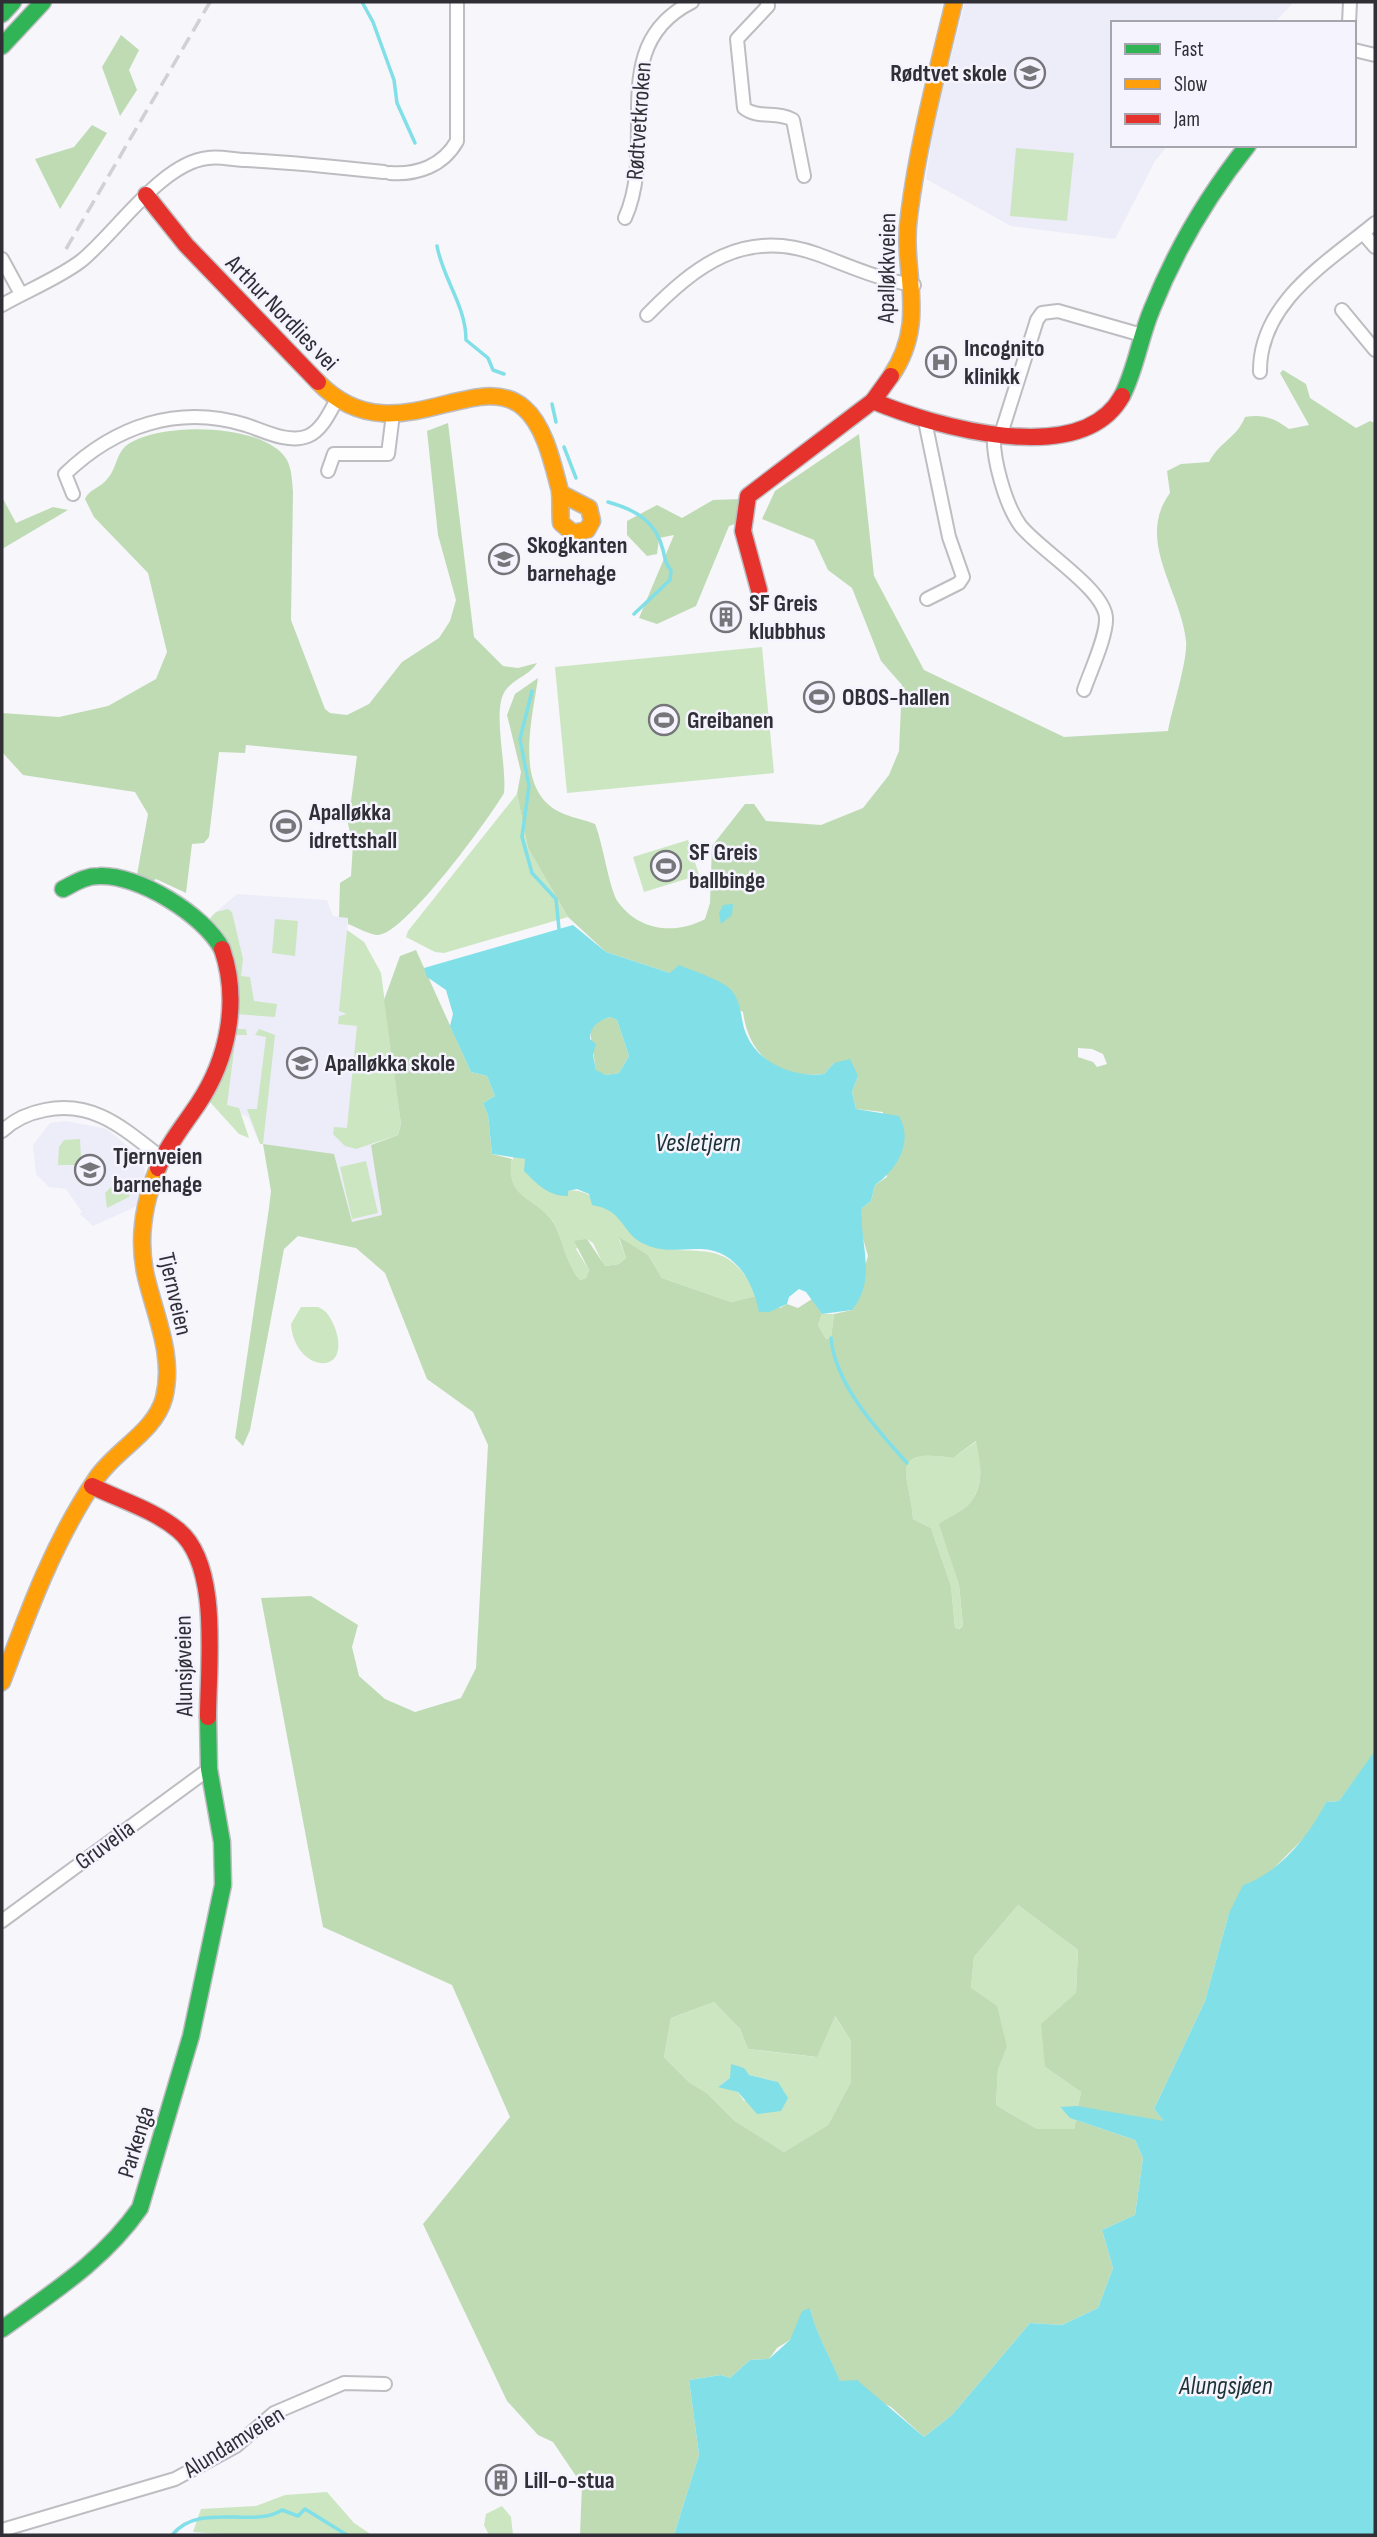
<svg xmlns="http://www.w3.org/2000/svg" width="1377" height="2537" font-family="'Sofia Sans Condensed',sans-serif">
  <rect width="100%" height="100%" fill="#f6f6fb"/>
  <g fill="#edecf9">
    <path d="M965,2h329l-20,21h-161v122h55l-13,16 -40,78 -104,-13 -85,-47 8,-56z"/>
    <path d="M237,894l90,6 6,16 15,2 -1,13 17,11 17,31 3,27 -13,145 11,70 -30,7 -89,-78h-3l-12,-27 -39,-16 26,-88 -25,-96z"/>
    <path d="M66,1121l41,8 30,25 7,11 1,11 -8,30 -44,20 -13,-12 2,-2 -16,-23 -17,-2 -13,-13 -3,-29 17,-22z"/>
  </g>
  <g fill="#cce6c1" fill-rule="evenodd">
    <path d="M1016,148l58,5 -7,68 -57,-5z"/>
    <path d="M762,647l12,126 -207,20 -12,-126z"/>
    <path d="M517,794l11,54 40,69 -124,36 -9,-1 -29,-15 2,-6z"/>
    <path d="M688,840l11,35 -55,17 -11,-35z"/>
    <path d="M228,909l4,3 11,47 -2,17 9,1 4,24 23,3 -2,13 -39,-3 -29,-92 9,-10z"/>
    <path d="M275,919l23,2 -3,35 -23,-3z"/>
    <path d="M347,930l17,12 17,31 20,151 -3,11 -42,14 -11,-3 -12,-12 1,-7 13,1 10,-102 -19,-2 1,-8 8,-2 -8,-3z"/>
    <path d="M234,1029h12l1,6h-11l-9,70 12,3 10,30 -10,-4 -30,-33z"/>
    <path d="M259,1029l16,6 -12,109h-3l-13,-35h10l9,-72 -11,-2z"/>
    <path d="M80,1139l1,19 -6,7h-17l1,-18 5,-7z"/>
    <path d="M514,1156l11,3 43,36v-4c18,-4 41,17 54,29 4,4 5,10 9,13 50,39 92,-12 125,63l-25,6 -69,-24 -14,-23 -29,-16 7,19 -7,6 -15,2 -11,-23 -6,-4 -11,10 13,21 -3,8 -6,2c-18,-20 -16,-43 -28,-60 -15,-20 -56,-27 -38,-64z"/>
    <path d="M366,1161l12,52 -26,6 -12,-52z"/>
    <path d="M114,1184h18l-3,13 -22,11 -2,-15z"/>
    <path d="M301,1307h17c10,4 13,12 17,21 18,51 -41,44 -44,-4z"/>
    <path d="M822,1314h12l-3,24 -5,1 -8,-14z"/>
    <path d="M977,1441c4,22 8,45 -9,64 -7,7 -20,12 -28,19l19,61 4,41 -5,3 -3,-1 -4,-42 -20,-58 -18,-9c-2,-42 -29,-72 40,-61z"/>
    <path d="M1018,1905l60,45 -2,43 -31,74 36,25 -3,15 -18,1 16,12 -2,9h-37l-41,-24 2,-35 9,-23 -36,-59 3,-31z"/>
    <path d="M714,2002l26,27 8,20 68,8 18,-42 17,26v41l-23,43 -44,27 -49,-31 -27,-27 -19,-12 -25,-25 7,-39zM749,2075l29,7 -34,19 -6,-9 -19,-6 11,-8z"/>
    <path d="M327,2492l27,31 18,12h-135l-44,-3 8,-23 55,-3 29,-11z"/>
    <path d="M502,2506l9,11 2,18h-24l-5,-10 2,-11z"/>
  </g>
  <g fill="#bfdbb4" fill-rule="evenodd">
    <path d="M121,35l18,15 -10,20 8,20 -17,26 -18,-49z"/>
    <path d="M92,125l15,8 -47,76 -25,-50 39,-12z"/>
    <path d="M1283,370l23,14 4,14 46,30 14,-7 5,2v1329l-36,49 -13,1 -13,27 -84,84 -24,88 -51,108 11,13 -87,-15 3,-15 -36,-25 -4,-43 35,-31 2,-43 -60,-45 -44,52 -3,31 26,18 10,41 -9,23 -2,35 41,24h37l2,-9 59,20 8,18 -8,57 -33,15 11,38 -15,40 -36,17 -32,-2 -78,92 -28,22 -33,-30 -51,-25c-8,-21 -27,-54 -30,-73l-20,31 -13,8 -8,11 -19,1 -20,18 -9,-3 -32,5 10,75 -25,80h-94l2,-50 -29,-43 -15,-7 -31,-34 -84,-177 87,-107 -58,-132 -129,-58 -62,-329 50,-2 47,29 -6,22 7,29 26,23 30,13 46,-14 15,-30 12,-223 -15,-33 -46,-33 -42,-106 -29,-25 -58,-12 -14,13 -34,181 -7,16 -8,-8 34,-230 2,-17 -8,-47 71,10 18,68 30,-7 -11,-70 27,-10 3,-11 -17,-124 16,-44 16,-6 55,122 16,4 8,20 -12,7 5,12 4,39 20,5c-8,38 21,38 39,60 12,15 12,42 29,61l6,-2 3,-8 -15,-29 13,-2 18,27 14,-2 7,-6 -7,-21 29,18 14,23 69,24 25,-6 24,12 7,-4 11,4 14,-9 10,15 -4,11 8,14 5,-1 3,-24 18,-4 16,-54 -8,-28 2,-20 9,-7 4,-16 12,-8 -4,-65 -27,-3 -4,-17 6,-16 -24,-13 -10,11c-46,5 -75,-18 -81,-62l-73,-39 -64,-21 -38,-35 -40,-69 -11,-54 4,-22 -14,-57 8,-21 23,-16c-6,43 -26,115 26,136 10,4 21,6 31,10 8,19 14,65 23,78 21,29 57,33 87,17l5,-16 2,-57 33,-42h9l12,17 55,4 42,-17 26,-33 10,-24 3,-66 -21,-24 -29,-73 -24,-18 -14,-30 -52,-21 13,-28 84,-57 15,142 50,94 140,67 104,-6c4,-22 20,-71 18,-90 -5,-50 -51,-101 -16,-148l-3,-22 14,-7 28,-2c12,-22 27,-23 36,-45 18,-3 29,1 44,12l20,-4 -29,-52zM1078,1048l14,1 11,5 4,10 -10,3 -4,-5 -15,-5zM976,1441c5,23 9,46 -8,64 -7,7 -20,12 -29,19l20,61 4,41 -4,3 -4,-1 -4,-42 -20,-58 -18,-9c-2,-42 -29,-72 40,-61zM714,2002l26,27 8,20 69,8 18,-41 16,25v41l-23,43 -44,27 -49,-31 -27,-27 -19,-12 -25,-25 7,-39z"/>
    <path d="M448,423l26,214 29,29 15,2 19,-5c-7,12 -24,16 -32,28 -13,20 2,74 -1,102 -15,26 -99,141 -126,142 -8,0 -22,-8 -30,-11v-6l-9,-1 1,-34 11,-7 2,-32 -5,-20 9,-68 -111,-11 -1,8 -26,-1 -10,85 -5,6 -12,1 -6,49 -30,-14 -9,6 -11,-5 12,-66 -13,-22 -112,-17 -21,-23v-39l57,4 49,-11 48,-27 11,-27 -19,-79 -54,-56 -9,-18c5,-11 16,-11 23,-21 10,-12 8,-27 22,-35 34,-21 135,-20 157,17 5,10 5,21 6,32l-2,128 34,89 5,4 17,2 22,-11 33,-42 37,-24 11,-17 6,-21 -18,-65 -11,-104z"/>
    <path d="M2,497l14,26 37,-16 15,3 -66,39z"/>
    <path d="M742,499l7,20 -20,7 -33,80 -39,18 -18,-6 35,-83 -15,3 -2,16 -10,2 -20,-21v-14l30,-16 25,13 31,-18z"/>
    <path d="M610,1017l7,3 12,36 -10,17 -13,2 -10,-4 -6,-40 8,-10z"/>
  </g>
  <g fill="#80dfe7" fill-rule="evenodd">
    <path d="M733,904l-1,11 -11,9 -2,-11 4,-8z"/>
    <path d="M573,925l33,27 64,21 9,-8c12,5 46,16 53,26 11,14 8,31 15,45 13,28 47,42 77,38l10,-11 16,-4 8,17 -6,16 4,17 43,7c15,25 -2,54 -24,69l-4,16 -9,7c-3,36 16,70 -10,102l-30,4 -16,-22 -7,-3 -10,8 -2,7 -18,8h-10c-6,-30 -23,-62 -58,-63 -21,-1 -37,5 -59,-6 -21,-11 -18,-33 -50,-38l-3,-11 -12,-5 -9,2v5c-20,0 -30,-11 -44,-25l1,-12 -33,-5 -4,-39 -5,-12 12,-7 -8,-20 -16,-4 -21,-46 3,-12 -7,-24 -19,-13 -3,-9zM610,1017l7,3 12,36 -10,17 -13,2 -10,-5 -3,-15 3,-11 -6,-5c0,-13 8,-18 20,-22z"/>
    <path d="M1374,1752l1,783h-701l25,-80 -10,-75 32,-5 9,3 20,-18 19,-1 21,-19 12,-29 8,-3c3,19 22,53 30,73l17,-1 67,57 28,-22 78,-92 32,2 36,-17 15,-40 -11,-38 33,-15 8,-57 -8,-18 -65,-22 -10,-11 17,-1 87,15 -10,-12 51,-108 24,-88 14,-28c36,-12 66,-49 83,-83l13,-1z"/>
    <path d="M731,2064l13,4 5,7 29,7 10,16 -7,13 -24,3 -19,-22 -20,-5 12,-9z"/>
  </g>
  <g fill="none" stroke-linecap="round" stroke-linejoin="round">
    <g stroke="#80dfe7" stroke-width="3.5">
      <path d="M362,2l11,20 21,58 3,23 18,40"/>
      <path d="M437,246c6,33 29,60 29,94l22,18 5,12 11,4"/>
      <path d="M552,404l4,18"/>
      <path d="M564,447l12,31"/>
      <path d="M608,502c28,8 48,19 55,48 2,8 2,14 8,20l-1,10 -36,34"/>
      <path d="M532,691l-12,48 9,47 -7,51 10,36 24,26 3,30"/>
      <path d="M831,1338c4,46 46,92 76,125"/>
      <path d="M172,2535c28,-34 81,-6 110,-25l16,6 7,-7 42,26"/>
    </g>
    <g stroke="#bdbdc2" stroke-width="16">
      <g id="street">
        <path d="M767,2l1,4 -31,33 7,69c13,11 34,3 49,12l11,56"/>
        <path d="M1349,23l1,-21"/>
        <path d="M1354,50l21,5"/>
        <path d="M390,173c27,2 53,-7 67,-32v-139"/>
        <path d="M625,218c34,-76 -21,-172 67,-216"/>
        <path d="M1363,233l12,14"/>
        <path d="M2,259l19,35"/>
        <path d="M2,305c26,-15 55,-26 79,-44 35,-28 80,-98 127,-103 12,-2 26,2 38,2 46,2 92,7 138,12"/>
        <path d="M1342,310l33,40"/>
        <path d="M647,315c49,-50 97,-87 170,-61 33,12 62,26 97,31"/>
        <path d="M1260,372c-1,-70 68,-110 115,-149"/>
        <path d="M994,433c-2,24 11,71 26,92 17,23 85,64 86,93 1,18 -16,54 -22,72"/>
        <path d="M1001,434l36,-114 5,-7 16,-2 84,24"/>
        <path d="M328,471l6,-17h54l5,-40"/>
        <path d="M73,494l-8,-20c50,-48 113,-70 181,-49 18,6 43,19 62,11 14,-6 22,-24 29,-37"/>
        <path d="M927,599l32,-16 4,-6 -14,-40 -23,-111 1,-7"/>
        <path d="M2,1131c12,-11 27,-18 43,-21 50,-10 80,20 117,48"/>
        <path d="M2,1921l207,-152"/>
        <path d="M2,2530l173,-51 61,-33 38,-33 70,-30 41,1"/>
      </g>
    </g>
    <g stroke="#bdbdc2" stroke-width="19">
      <g id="fast">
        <path d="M2,14l11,-12"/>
        <path d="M2,46l41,-44"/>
        <path d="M1122,396c14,-27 18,-59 30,-87 24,-60 56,-114 96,-164"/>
        <path d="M63,889c12,-6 22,-13 36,-13 39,-2 105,39 123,73"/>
        <path d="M2,2329c51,-37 102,-69 138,-121l51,-172 32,-151 -1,-43 -13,-73 -1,-52"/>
      </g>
    </g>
    <g stroke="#bdbdc2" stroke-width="19">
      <g id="slow">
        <path d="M891,376c38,-56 10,-103 18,-160 9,-73 28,-143 45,-214"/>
        <path d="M318,382c74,77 158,-17 206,26 21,18 29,57 36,83 1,11 0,21 1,32l12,10 14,-3 5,-9 -3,-13 -29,-15"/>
        <path d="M2,1682c26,-70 52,-141 94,-203 19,-29 59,-47 68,-81 11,-43 -10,-84 -19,-126 -7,-35 -1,-70 13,-104"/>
      </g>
    </g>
    <g stroke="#bdbdc2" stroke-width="19">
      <g id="jam">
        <path d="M146,195l40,50 132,137"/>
        <path d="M873,401c60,25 208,69 249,-5"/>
        <path d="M759,590l-16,-59 5,-35 125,-95 18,-25"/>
        <path d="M158,1168c10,-24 26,-43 40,-64 30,-45 42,-103 24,-155"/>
        <path d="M92,1486c28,14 62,24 86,44 43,35 30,135 30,187"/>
      </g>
    </g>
    <use href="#street" stroke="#fefefe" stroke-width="12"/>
    <use href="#fast" stroke="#30b455" stroke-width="16"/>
    <use href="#slow" stroke="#ff9f0a" stroke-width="16"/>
    <use href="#jam" stroke="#e5322d" stroke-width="16"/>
    <path stroke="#d1d1d3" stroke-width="3.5" stroke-dasharray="14 7" stroke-linecap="butt" d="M66,249l144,-247"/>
  </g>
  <defs>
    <g id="school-ring" transform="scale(1.575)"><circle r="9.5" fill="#f4f3fe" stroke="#75757a" stroke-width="1.5"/><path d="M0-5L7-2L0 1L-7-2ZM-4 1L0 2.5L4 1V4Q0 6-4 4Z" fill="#75757a"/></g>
    <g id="hospital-ring" transform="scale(1.575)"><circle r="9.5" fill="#f4f3fe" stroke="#75757a" stroke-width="1.5"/><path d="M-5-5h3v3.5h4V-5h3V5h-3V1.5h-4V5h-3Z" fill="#75757a"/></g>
    <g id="building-ring" transform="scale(1.575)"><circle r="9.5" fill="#f4f3fe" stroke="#75757a" stroke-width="1.5"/><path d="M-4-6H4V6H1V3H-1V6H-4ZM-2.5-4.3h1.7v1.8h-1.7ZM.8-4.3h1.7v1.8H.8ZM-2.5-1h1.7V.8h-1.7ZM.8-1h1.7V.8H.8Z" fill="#75757a"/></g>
    <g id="stadium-ring" transform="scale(1.575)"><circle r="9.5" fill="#f4f3fe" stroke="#75757a" stroke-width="1.5"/><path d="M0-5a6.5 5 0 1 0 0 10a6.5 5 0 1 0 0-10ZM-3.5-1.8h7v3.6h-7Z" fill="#75757a"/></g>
  </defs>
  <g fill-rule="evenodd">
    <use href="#school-ring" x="1030" y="73"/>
    <use href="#hospital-ring" x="941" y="362"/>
    <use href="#school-ring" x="504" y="559"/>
    <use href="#building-ring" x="726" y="617"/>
    <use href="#stadium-ring" x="819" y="697"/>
    <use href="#stadium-ring" x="664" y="720"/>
    <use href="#stadium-ring" x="286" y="826"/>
    <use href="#stadium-ring" x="666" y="866"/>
    <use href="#school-ring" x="302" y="1063"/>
    <use href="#school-ring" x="90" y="1170"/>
    <use href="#building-ring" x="501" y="2480"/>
  </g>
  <g text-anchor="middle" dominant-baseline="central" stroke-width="5" stroke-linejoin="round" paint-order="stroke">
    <g font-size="24" font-weight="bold" fill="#302f35" stroke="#f4f3fe" text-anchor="start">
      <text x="1007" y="73" text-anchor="end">Rødtvet skole</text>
      <text x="964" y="348">Incognito<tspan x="964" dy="28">klinikk</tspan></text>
      <text x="527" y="545">Skogkanten<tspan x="527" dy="28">barnehage</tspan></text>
      <text x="749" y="603">SF Greis<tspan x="749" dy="28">klubbhus</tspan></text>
      <text x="842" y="697">OBOS-hallen</text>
      <text x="687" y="720">Greibanen</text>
      <text x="309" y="812">Apalløkka<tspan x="309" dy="28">idrettshall</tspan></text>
      <text x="689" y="852">SF Greis<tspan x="689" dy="28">ballbinge</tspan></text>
      <text x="325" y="1063">Apalløkka skole</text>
      <text x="113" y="1156">Tjernveien<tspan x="113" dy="28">barnehage</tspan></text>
      <text x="524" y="2480">Lill-o-stua</text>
    </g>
    <g font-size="24" fill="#302f35" stroke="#f4f3fe">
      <text transform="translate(639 121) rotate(-86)">Rødtvetkroken</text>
      <text transform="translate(887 268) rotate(-89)">Apalløkkveien</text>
      <text transform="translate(282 313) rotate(46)">Arthur Nordlies vei</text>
      <text transform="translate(175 1294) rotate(77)">Tjernveien</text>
      <text transform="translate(184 1666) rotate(-91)">Alunsjøveien</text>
      <text transform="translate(105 1845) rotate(-36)">Gruvelia</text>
      <text transform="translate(136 2142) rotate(-73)">Parkenga</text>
      <text transform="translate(234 2442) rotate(-32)">Alundamveien</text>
    </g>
    <g font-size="26" font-style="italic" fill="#1c3335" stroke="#f4f3fe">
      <text x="698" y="1143">Vesletjern</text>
      <text x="1226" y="2386">Alungsjøen</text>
    </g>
  </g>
  <rect width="1377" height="2537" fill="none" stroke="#302f35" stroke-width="7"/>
  <rect x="1111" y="21" width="245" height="126" fill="#f4f3fe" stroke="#a6a5ae" stroke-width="2"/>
  <rect x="1125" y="44" width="35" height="10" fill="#30b455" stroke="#a6a5ae" stroke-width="2"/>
  <text x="1174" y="56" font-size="21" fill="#302f35">Fast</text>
  <rect x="1125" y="79" width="35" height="10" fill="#ff9f0a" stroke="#a6a5ae" stroke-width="2"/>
  <text x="1174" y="91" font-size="21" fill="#302f35">Slow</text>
  <rect x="1125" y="114" width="35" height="10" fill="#e5322d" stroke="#a6a5ae" stroke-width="2"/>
  <text x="1174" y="126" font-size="21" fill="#302f35">Jam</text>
</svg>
